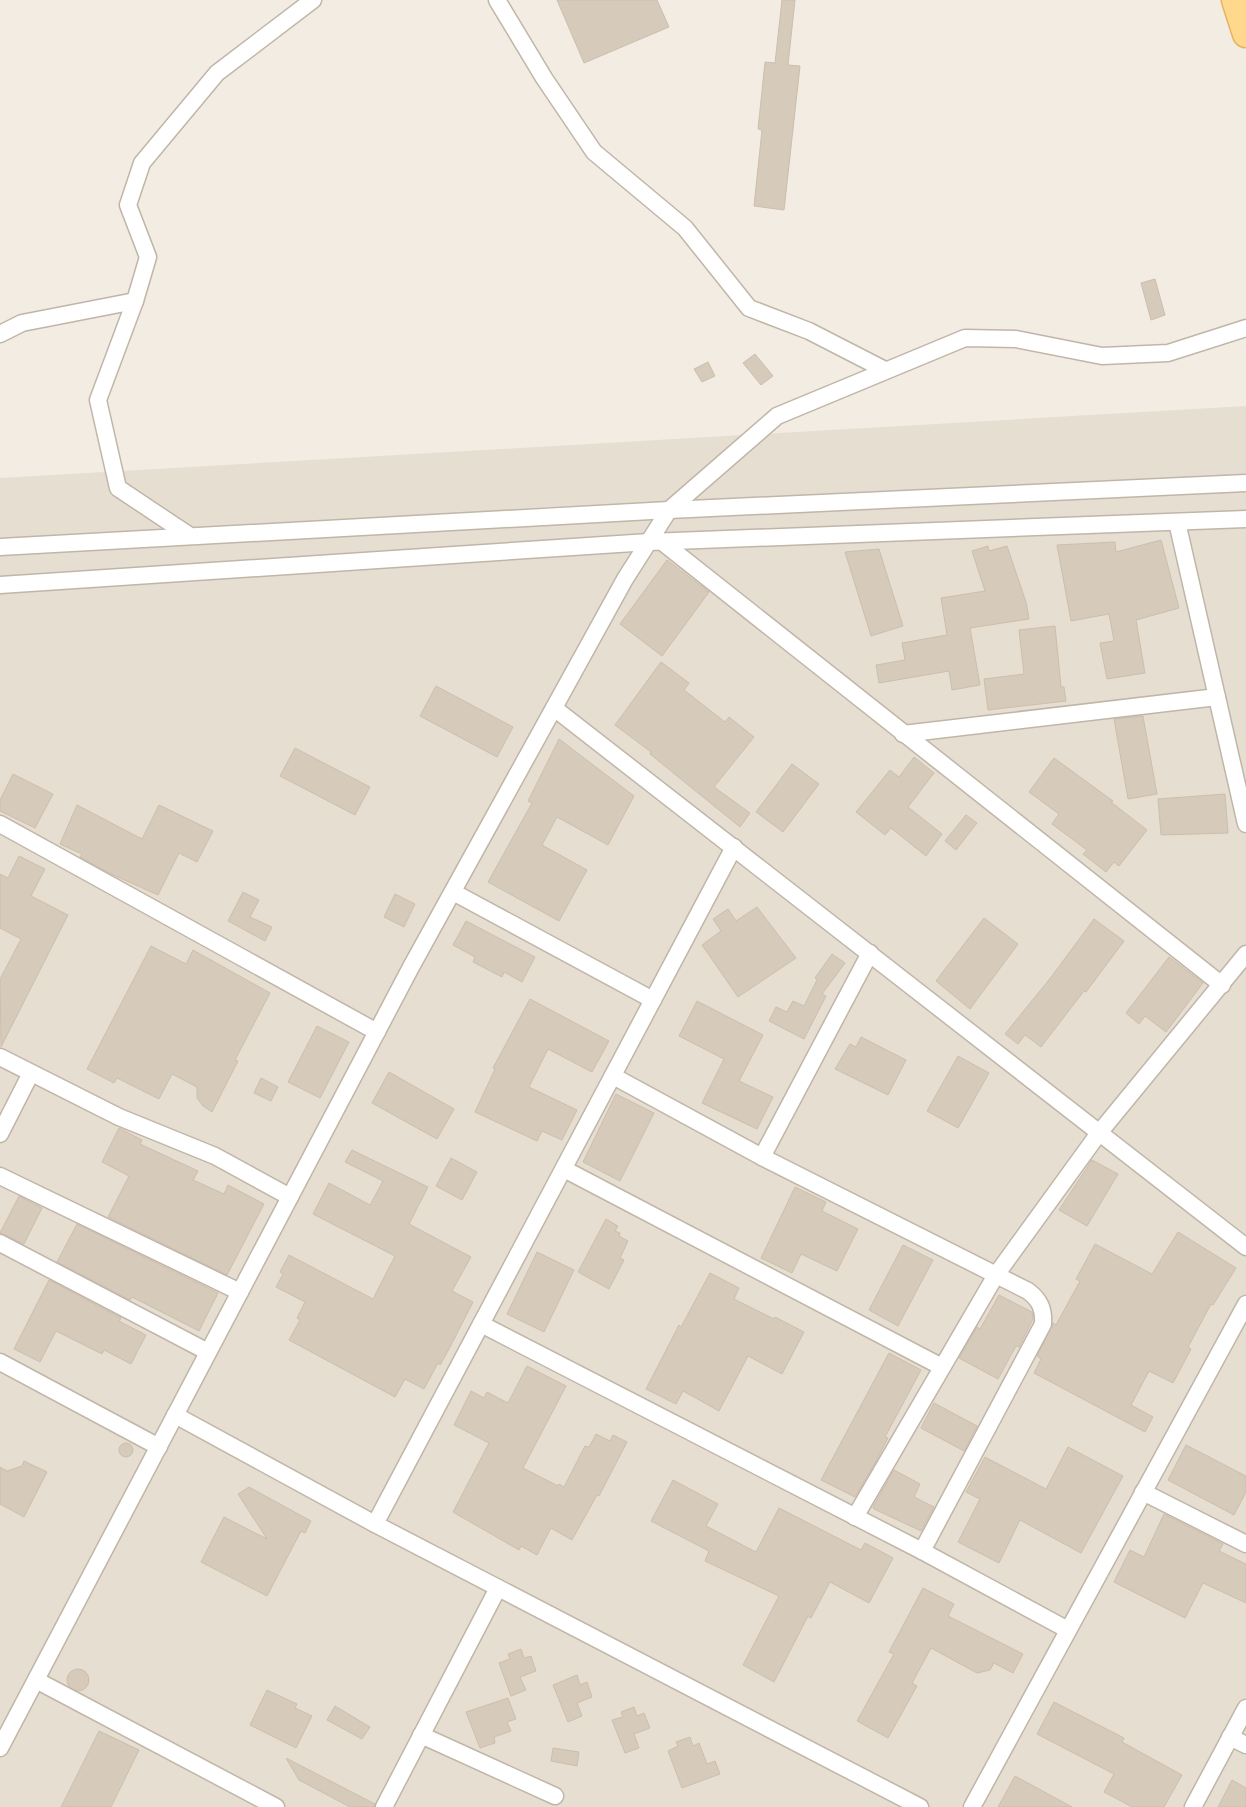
<svg xmlns="http://www.w3.org/2000/svg" width="1246" height="1807" font-family="Raleway,sans-serif">
  <rect width="100%" height="100%" fill="#f2ece3"/>
  <path fill="#e6ded1" d="M1246,406v1401h-1246v-1329z"/>
  <g fill="#d6cabb" stroke="#cebeab">
    <path d="M557,0h100l12,27 -85,36z"/>
    <path d="M782,0h13l-7,65 12,1 -16,144 -30,-4 8,-76 -4,-1 7,-67 10,1z"/>
    <path d="M1155,279l10,36 -14,5 -10,-37z"/>
    <path d="M755,354l18,22 -12,9 -18,-22z"/>
    <path d="M708,362l7,14 -13,6 -8,-13z"/>
    <path d="M1161,540l18,68 -43,12 9,53 -38,6 -7,-36 14,-2 -5,-27 -38,7 -14,-76 58,-3 1,10z"/>
    <path d="M988,546l1,5 18,-5 19,56 3,17 -59,9 10,57 -28,5 -3,-19 -70,12 -3,-18 29,-5 -3,-17 45,-8 -6,-37 44,-7 -13,-40z"/>
    <path d="M879,549l24,77 -32,10 -26,-84z"/>
    <path d="M667,560l42,32 -47,64 -42,-32z"/>
    <path d="M1055,626l6,61h3l2,14 -78,9 -4,-31 40,-5 -5,-44z"/>
    <path d="M661,662l28,21 -5,7 41,32 4,-5 25,20 -40,50 36,26 -10,14 -90,-73 1,-2 -36,-27z"/>
    <path d="M436,686l77,41 -16,30 -77,-41z"/>
    <path d="M1143,716l14,78 -29,5 -14,-80z"/>
    <path d="M559,739l75,57 -26,49 -51,-28 -15,28 45,25 -28,51 -71,-39 44,-79 -4,-2z"/>
    <path d="M295,748l75,39 -15,28 -75,-39z"/>
    <path d="M914,757l20,16 -26,34 34,27 -16,22 -35,-28 -6,7 -29,-23 34,-42 9,7z"/>
    <path d="M1054,758l59,43 -2,1 36,28 -28,36 -5,-4 -8,10 -23,-18 4,-4 -35,-26 7,-10 -30,-22z"/>
    <path d="M792,764l27,20 -36,48 -27,-20z"/>
    <path d="M13,774l40,20 -18,34 -35,-17v-11z"/>
    <path d="M1225,794l3,39 -67,2 -3,-36z"/>
    <path d="M77,805l65,34 17,-34 54,26 -16,31 -18,-9 -21,42 -49,-22 -29,-16 2,-3 -22,-10z"/>
    <path d="M966,815l11,8 -21,27 -11,-9z"/>
    <path d="M19,856l26,13 -14,27 37,19 -67,132 -1,-68 21,-40 -21,-11v-54l8,4z"/>
    <path d="M243,892l16,8 -9,17 22,10 -7,14 -37,-20z"/>
    <path d="M395,894l20,10 -11,23 -20,-10z"/>
    <path d="M757,907l39,51 -58,39 -36,-52 19,-14 -8,-12 15,-10 8,12z"/>
    <path d="M984,918l34,26 -48,65 -34,-28z"/>
    <path d="M1094,919l30,22 -38,51 -2,-1 -43,56 -16,-12 -7,9 -13,-10 47,-58z"/>
    <path d="M466,921l69,36 -13,25 -18,-10 -2,5 -29,-15 2,-5 -22,-12z"/>
    <path d="M151,946l35,18 7,-14 77,43 -35,67 3,1 -26,51 -9,-6 -6,-8v-11l-25,-13 -13,25 -42,-21 -3,5 -27,-14z"/>
    <path d="M832,954l13,9 -23,31 4,2 -22,43 -35,-18 7,-14 11,5 6,-11 11,5 13,-26 -2,-2z"/>
    <path d="M1169,957l34,26 -37,49 -21,-16 -6,8 -13,-11z"/>
    <path d="M530,999l79,42 -17,31 -44,-23 -19,38 48,23 -15,30 -20,-9 -5,10 -62,-29 20,-43 -2,-1z"/>
    <path d="M697,1001l66,34 -24,46 34,16 -16,32 -55,-26 22,-44 -45,-23z"/>
    <path d="M317,1026l32,16 -29,56 -32,-16z"/>
    <path d="M861,1037l45,23 -18,35 -53,-26 15,-25 6,3z"/>
    <path d="M958,1056l31,17 -31,55 -31,-17z"/>
    <path d="M389,1072l65,37 -17,30 -65,-36z"/>
    <path d="M261,1078l17,9 -7,14 -17,-8z"/>
    <path d="M616,1094l38,19 -34,68 -37,-19z"/>
    <path d="M119,1128l23,12 -2,4 58,27 -5,9 31,14 4,-9 36,19 -37,71 -119,-58 21,-41 -27,-14z"/>
    <path d="M352,1150l76,37 -19,37 62,33 -19,34 21,11 -24,47 -9,16 -2,-2 -14,26 -19,-10 -10,18 -106,-57 11,-20 -3,-2 8,-16 -29,-15 7,-13 -3,-2 9,-17 84,44 22,-43 -82,-42 16,-31 41,22 13,-24 -38,-19z"/>
    <path d="M451,1158l26,14 -15,28 -26,-14z"/>
    <path d="M1092,1160l26,14 -31,52 -28,-16z"/>
    <path d="M795,1187l31,15 -4,9 36,18 -21,42 -36,-17 -9,19 -31,-15z"/>
    <path d="M19,1196l23,12 -18,36 -24,-11z"/>
    <path d="M606,1219l12,7 -3,5 5,2 -1,3 9,5 -8,17 4,2 -15,29 -31,-17z"/>
    <path d="M77,1224l141,69 -19,38 -67,-34 -2,3 -73,-38z"/>
    <path d="M1178,1232l58,36 -23,37 -2,-1 -23,43 3,2 -18,34 -24,-12 -18,34 22,12 -8,15 -111,-59 7,-14 -4,-3 16,-33 3,2 24,-44 -4,-2 19,-35 57,30z"/>
    <path d="M903,1245l30,15 -35,66 -29,-16z"/>
    <path d="M537,1252l37,18 -30,62 -37,-18z"/>
    <path d="M710,1273l29,15 -5,11 40,20 1,-2 29,15 -22,42 -34,-18 -29,55 -36,-20 -7,13 -30,-15 33,-64 2,2z"/>
    <path d="M49,1280l72,38 -2,3 27,14 -15,29 -27,-14 -2,4 -46,-23 -16,31 -26,-13z"/>
    <path d="M999,1295l33,17 1,7 -14,28 -3,-1 -18,33 -39,-21 18,-31 3,2z"/>
    <path d="M889,1353l32,17 -36,67 3,1 -12,23 -21,36 -34,-17z"/>
    <path d="M527,1366l39,20 -43,82 35,18 1,-2 5,3 21,-41 4,1 7,-13 14,7 3,-6 14,7 -28,54 -2,-1 -25,45 -21,-12 -14,27 -16,-9 -2,4 -66,-38 36,-69 -35,-18 17,-34 13,7 3,-6 21,11z"/>
    <path d="M934,1403l43,23 -13,25 -43,-23z"/>
    <circle cx="126" cy="1450" r="7"/>
    <path d="M1186,1445l60,31v16l-12,23 -66,-35z"/>
    <path d="M1068,1447l55,29 -42,77 -61,-33 -21,43 -41,-21 22,-43 -14,-7 19,-35 61,32z"/>
    <path d="M24,1461l23,11 -23,45 -24,-13v-37l7,4 15,-5z"/>
    <path d="M894,1470l26,14 -6,13 20,10 -13,24 -47,-22 -1,-2z"/>
    <path d="M673,1480l45,24 -12,22 50,26 23,-44 82,42 4,-7 28,15 -24,45 -39,-21 -19,36 -3,-2 -34,66 -31,-17 36,-69 -74,-35 4,-10 -58,-30z"/>
    <path d="M249,1487l62,34 -6,12 -4,-2 -34,65 -66,-34 23,-45 43,22 -29,-45z"/>
    <path d="M1164,1514l59,30 -4,7 27,13v39l-43,-20 -18,35 -71,-36 16,-32 14,7z"/>
    <path d="M923,1588l31,16 -6,12 75,38 -10,19 -19,-10 -4,7 -13,3 -46,-25 -19,35 5,3 -29,52 -31,-17 37,-67 -5,-2z"/>
    <path d="M521,1649l3,9 7,-2 5,15 -16,6 6,13 -15,6 -12,-33 11,-4 -2,-5z"/>
    <circle cx="78" cy="1680" r="11"/>
    <path d="M577,1675l3,10 7,-3 5,15 -15,6 5,13 -14,6 -15,-37z"/>
    <path d="M267,1690l30,14 -2,4 17,8 -16,32 -46,-23z"/>
    <path d="M508,1698l8,21 -9,3 4,9 -17,6 1,6 -15,5 -14,-36z"/>
    <path d="M1054,1702l70,36 -2,4 60,33 -18,32h-32l-28,-15 10,-18 -77,-40z"/>
    <path d="M335,1706l35,21 -8,12 -35,-19z"/>
    <path d="M634,1707l3,9 7,-3 6,15 -16,6 5,14 -14,5 -13,-33 11,-3 -2,-5z"/>
    <path d="M99,1731l40,19 -28,57h-50z"/>
    <path d="M690,1737l3,9 6,-3 8,21 8,-3 5,13 -38,14 -14,-37 10,-5 -2,-4z"/>
    <path d="M553,1748l26,4 -2,14 -26,-5z"/>
    <path d="M286,1758l89,46 -1,3h-24l-51,-27z"/>
    <path d="M1015,1776l57,31h-74z"/>
    <path d="M1232,1780l14,8v19h-28z"/>
  </g>
  <g fill="none" stroke-linecap="round" stroke-linejoin="round">
    <g stroke="#c0b6a8" stroke-width="19">
      <g id="minor">
        <path d="M497,0l47,78 50,74 91,76 64,80 60,23 76,39"/>
        <path d="M0,334l22,-11 113,-22"/>
        <path d="M1177,522l69,302"/>
        <path d="M190,536l-72,-48 -20,-88 37,-99 13,-44 -20,-52 14,-42 75,-90 96,-73"/>
        <path d="M661,541l561,444"/>
        <path d="M0,547l669,-37 577,-27"/>
        <path d="M0,585l649,-43 597,-23"/>
        <path d="M554,708l692,539"/>
        <path d="M903,734l314,-37"/>
        <path d="M0,824l377,208"/>
        <path d="M453,892l200,108"/>
        <path d="M0,1057l119,60 96,39 75,41"/>
        <path d="M613,1076l149,81 266,134c12,9 16,18 15,33l-121,227"/>
        <path d="M0,1134l31,-61"/>
        <path d="M762,1157l108,-204"/>
        <path d="M564,1169l378,198"/>
        <path d="M0,1176l240,116"/>
        <path d="M0,1243l208,109"/>
        <path d="M481,1324l441,227 146,79"/>
        <path d="M0,1362l159,85"/>
        <path d="M175,1415l200,109 545,283"/>
        <path d="M1143,1492l103,52"/>
        <path d="M855,1517l141,-242 103,-142 147,-179"/>
        <path d="M375,1524l359,-677"/>
        <path d="M36,1680l240,127"/>
        <path d="M421,1735l134,61"/>
        <path d="M1230,1737l16,8"/>
        <path d="M0,1748l411,-781 214,-388 44,-69 108,-94 188,-78 51,1 86,17 66,-3 78,-25"/>
        <path d="M384,1807l114,-219"/>
        <path d="M972,1807l274,-503"/>
        <path d="M1193,1807l53,-99"/>
      </g>
    </g>
    <g stroke="#e5b45e" stroke-width="29">
      <path id="primary" d="M1235,0l11,34"/>
    </g>
    <use href="#minor" stroke="#fff" stroke-width="16"/>
    <use href="#primary" stroke="#ffd88e" stroke-width="26"/>
  </g>
</svg>
